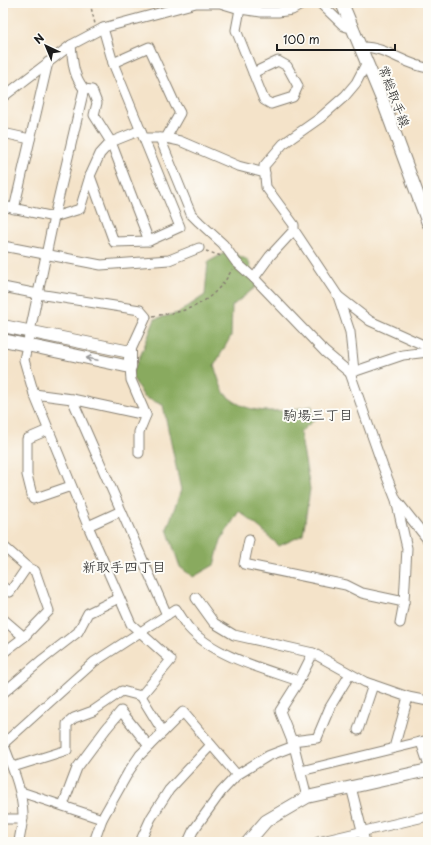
<svg xmlns="http://www.w3.org/2000/svg" width="431" height="845" font-family="'Playpen Sans','Klee One',sans-serif">
  <rect width="100%" height="100%" fill="#fdfcf7"/>
  <filter id="ink" filterUnits="userSpaceOnUse"><feTurbulence type="fractalNoise" baseFrequency=".025" numOctaves="2"/><feDisplacementMap in="SourceGraphic" scale="8" xChannelSelector="R" yChannelSelector="G"/><feConvolveMatrix kernelMatrix="1 2 1 2 8 2 1 2 1" color-interpolation-filters="sRGB"/></filter>
  <filter id="wash" filterUnits="userSpaceOnUse"><feTurbulence type="fractalNoise" baseFrequency=".012" numOctaves="4" result="noise"/><feDisplacementMap in="SourceGraphic" scale="16" xChannelSelector="R" yChannelSelector="G"/><feGaussianBlur stdDeviation="0.9" result="paint"/><feColorMatrix in="noise" values="0 0 0 0 0 0 0 0 0 0 0 0 0 0 0 0 0 1.4 0 .05"/><feComposite in="paint" operator="in"/></filter>
  <g filter="url(#wash)">
    <rect width="100%" height="100%" fill="#f4e3c9"/>
    <path fill="#89aa5f" stroke="#52633e" d="M228,251l20,9 9,26 -25,20 -1,30 -17,30c3,7 7,24 12,29 25,23 56,16 86,11l2,14 -14,12 10,57 -7,46 -24,11 -19,-18 -21,-17 -18,29 -7,25 -21,12 -13,-10 -13,-38 14,-39 -18,-85 -19,-8 -13,-22 11,-23 13,-33 23,-6 27,-18 3,-33z"/>
  </g>
  <g filter="url(#ink)">
    <g fill="none" stroke-linecap="round" stroke-linejoin="round">
      <g stroke="#888072" stroke-width="11">
        <g id="street">
          <path d="M320,3l24,23 3,1 5,-1"/>
          <path d="M240,9l-4,21 28,70 7,4 22,-7 5,-11 -11,-20 -9,-5 -25,12"/>
          <path d="M71,45c2,18 2,30 13,44l-30,128 -30,143 10,34 54,132 43,98 40,36 -30,36"/>
          <path d="M361,47c24,-1 44,18 67,21"/>
          <path d="M367,62l-11,21 -11,13 -25,22 -37,26 -19,22 2,21 28,38v5l44,66 32,25 58,26"/>
          <path d="M113,63l36,-16 26,57 5,9 -14,25h-21"/>
          <path d="M3,97l68,-52 32,-17 93,-25h24l20,6 21,3h17l14,-2 13,-7"/>
          <path d="M141,130l-30,12 38,99"/>
          <path d="M3,133l27,6"/>
          <path d="M160,138l31,76 8,8 24,22 13,18 18,16 71,74 25,21"/>
          <path d="M166,138l14,3 58,25 27,7"/>
          <path d="M90,176l24,66 35,-1 31,-14 -67,-164 -10,-35"/>
          <path d="M3,206l51,11 26,-8 10,-33 10,-22 11,-12 -17,-27 3,-12 -5,-13 -8,-1"/>
          <path d="M14,209l34,-147"/>
          <path d="M3,246l98,19 68,-5 30,-12"/>
          <path d="M254,278l16,-22 24,-26"/>
          <path d="M3,287l35,7 102,16 6,7 -16,35"/>
          <path d="M338,296l12,36 4,39"/>
          <path d="M130,367l1,13 15,35"/>
          <path d="M34,394l38,5 74,16 -7,17v21"/>
          <path d="M72,399l95,216"/>
          <path d="M48,430l-21,9v36l6,24 38,-13"/>
          <path d="M398,502l30,38"/>
          <path d="M88,526l33,-15"/>
          <path d="M249,540l-5,24 102,21 16,8 42,9"/>
          <path d="M3,546l24,21 8,4 14,40 -25,26 -21,16"/>
          <path d="M3,587l7,5 17,-25"/>
          <path d="M196,598l18,25 20,12 79,18 52,29 43,15 20,4"/>
          <path d="M3,619l21,18"/>
          <path d="M400,623l4,-21 3,-54 -11,-48 -13,-33 -33,-94 53,-18 25,-3"/>
          <path d="M3,693l40,-34 35,-27 10,-19 31,-15"/>
          <path d="M358,730l15,-45"/>
          <path d="M292,741l25,-3 13,-31 20,-33"/>
          <path d="M421,742l7,21"/>
          <path d="M3,743c9,24 19,46 20,71 0,9 -3,19 -4,28"/>
          <path d="M3,744l91,-82 82,-53c4,6 8,13 12,18 25,29 76,42 111,54l14,-28"/>
          <path d="M294,746l-14,-35 19,-30"/>
          <path d="M394,748l14,-51"/>
          <path d="M13,767l54,-17v-26l7,-6 19,-7 29,-20 19,5 22,36"/>
          <path d="M301,771l127,-31"/>
          <path d="M351,787l14,55"/>
          <path d="M21,792l81,27"/>
          <path d="M63,805l14,-37 29,-39 15,-18 28,35"/>
          <path d="M4,819h19"/>
          <path d="M94,842l8,-23 27,-48 11,-16 43,-43 54,63"/>
          <path d="M140,842l11,-24 18,-28 42,-45"/>
          <path d="M188,842l5,-11 28,-39 16,-17 31,-19 26,-10 13,51"/>
          <path d="M318,842l110,-26"/>
        </g>
      </g>
      <g stroke="#888072" stroke-width="14">
        <g id="secondary">
          <path d="M342,3l42,101 44,119"/>
          <path d="M3,326l127,26v15l-127,-27"/>
          <path d="M248,842l18,-21 41,-24 121,-27"/>
        </g>
      </g>
      <g stroke="#888072" stroke-width="1.5" stroke-dasharray="3 3" stroke-linecap="butt">
        <path d="M90,3l5,21"/>
        <path d="M206,251l15,5"/>
        <path d="M153,316c12,-2 25,-3 37,-8 17,-6 34,-22 42,-39"/>
      </g>
      <use href="#street" stroke="#fff" stroke-width="9"/>
      <use href="#secondary" stroke="#fff" stroke-width="12"/>
    </g>
    <defs><path id="oneway-shaft" d="M-6 0H5M1.5-3L5.5 0L1.5 3" fill="none" stroke-width="1.6" stroke-linecap="round" stroke-linejoin="round"/></defs>
    <use stroke="#999" href="#oneway-shaft" transform="translate(92 359) rotate(-168)"/>
  </g>
  <g text-anchor="middle" dominant-baseline="central" stroke-width="4" stroke-linejoin="round" paint-order="stroke">
    <g font-size="13" fill="#1c1c1c" stroke="#fdfcf7">
      <text transform="translate(395 96) rotate(69)">常総取手線</text>
    </g>
    <g font-size="14" fill="#1c1c1c" stroke="#fdfcf7">
      <text x="318" y="414">駒場三丁目</text>
      <text x="124" y="566">新取手四丁目</text>
    </g>
  </g>
  <rect width="431" height="845" fill="none" stroke="#fdfcf7" stroke-width="16"/>
  <g transform="translate(46 46) rotate(316)" stroke="#fdfcf7" stroke-width="3" paint-order="stroke">
  <path d="M0-3L7 15L0 10L-7 15Z" fill="#1c1c1c"/>
  <text y="-6" font-size="11" font-weight="bold" text-anchor="middle" fill="#1c1c1c">N</text>
  </g>
  <path d="M277 44v6h118v-6" fill="none" stroke="#1c1c1c" stroke-width="2"/>
  <text x="283" y="44" font-size="12" fill="#1c1c1c" stroke="#fdfcf7" stroke-width="3" paint-order="stroke">100 m</text>
</svg>
